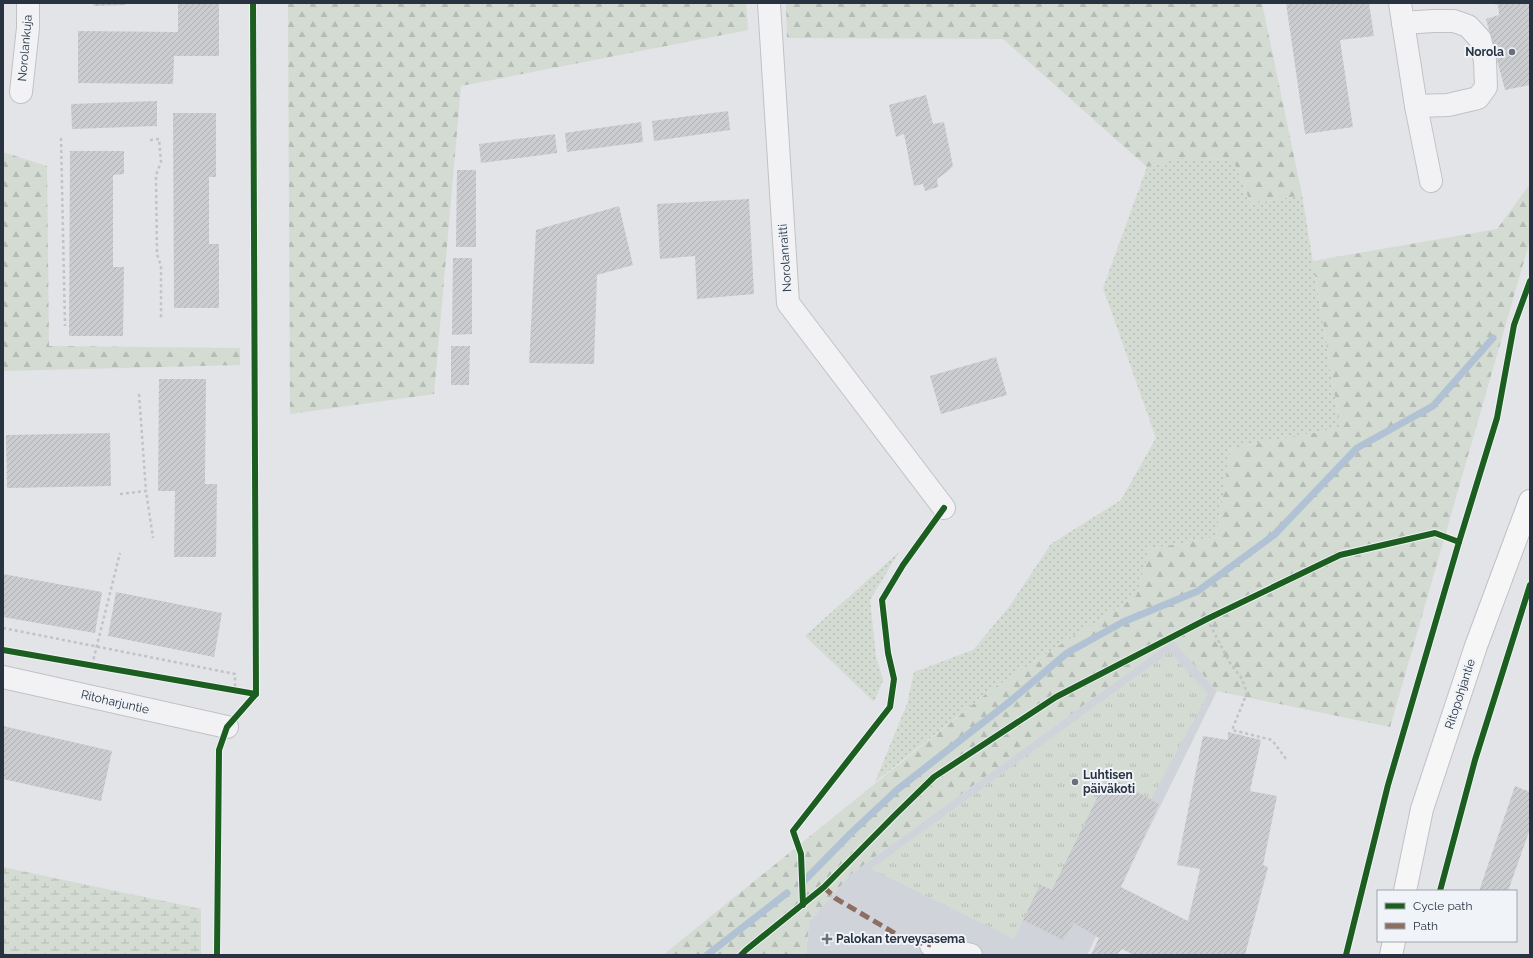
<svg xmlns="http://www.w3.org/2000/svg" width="1533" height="958" font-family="Raleway,sans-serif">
  <defs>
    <pattern id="grass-dots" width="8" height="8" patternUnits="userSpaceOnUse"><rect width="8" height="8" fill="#d3dbd2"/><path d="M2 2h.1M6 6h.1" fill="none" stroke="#b5bcb6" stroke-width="1.8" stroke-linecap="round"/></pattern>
    <pattern id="forest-firs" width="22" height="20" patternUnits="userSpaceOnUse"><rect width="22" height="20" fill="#d3dbd2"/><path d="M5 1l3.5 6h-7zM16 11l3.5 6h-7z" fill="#b5bcb6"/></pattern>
    <pattern id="wetland-marsh" width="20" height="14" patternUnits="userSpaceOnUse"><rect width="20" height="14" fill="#d3dbd2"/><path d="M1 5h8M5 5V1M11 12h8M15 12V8" fill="none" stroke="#b5bcb6"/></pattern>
    <pattern id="park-tufts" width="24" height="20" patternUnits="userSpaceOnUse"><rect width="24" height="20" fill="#d3dbd2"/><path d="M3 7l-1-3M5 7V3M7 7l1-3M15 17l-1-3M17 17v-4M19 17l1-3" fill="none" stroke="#b5bcb6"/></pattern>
    <pattern id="building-hatch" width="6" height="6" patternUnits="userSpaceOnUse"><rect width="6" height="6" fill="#cacccf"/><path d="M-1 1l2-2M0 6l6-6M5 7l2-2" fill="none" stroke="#aeb0b3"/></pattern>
  </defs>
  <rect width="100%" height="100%" fill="#e2e4e7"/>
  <path fill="#d0d4da" d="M1173,640l44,51 -130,264h-281l3,-33 42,-48z"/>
  <g fill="url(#grass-dots)">
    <path d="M1177,158l56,2 18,44 51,-9 38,233 -109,20 -15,89 -66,12 -14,47 -144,93 -117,93 32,-78 7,-32 59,-22 36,-43 42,-63 70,-44 35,-62 -53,-150 44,-121z"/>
    <path d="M899,552l-29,48 6,57 7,23 -9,22 -69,-66z"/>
  </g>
  <g fill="url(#forest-firs)">
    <path d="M288,3h458l2,27 -287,56 -27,308 -144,20z"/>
    <path d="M786,3h476l40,192 -51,9 -18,-44 -56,-2 -30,9 -144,-128 -216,-1z"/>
    <path d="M3,152l44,14 2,180 191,2v17l-237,6z"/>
    <path d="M1530,184v56l-140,487 -173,-36 -44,-51 -322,234 -42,48 -3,33h-143l329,-266 144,-93 14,-47 66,-12 15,-89 109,-20 -27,-167 184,-32z"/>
  </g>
  <path fill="url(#wetland-marsh)" d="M3,867l198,42v46h-198z"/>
  <path fill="url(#park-tufts)" d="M1170,652l38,42 -57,105 -43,-23 -56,114 -12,-5 -26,54 -143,-70z"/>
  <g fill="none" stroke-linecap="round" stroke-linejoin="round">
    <g stroke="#b0c2d3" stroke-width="7">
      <path d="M805,880l46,-47 47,-44 110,-86 59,-50 56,-31 75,-31 76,-56 83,-87 76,-42 60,-68"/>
      <path d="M707,955l80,-62"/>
    </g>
  </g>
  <g fill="url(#building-hatch)">
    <path d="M93,3h33v2l-32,1z"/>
    <path d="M178,3h41v53h-45l-1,28 -95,-1v-52l100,1z"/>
    <path d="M1286,3h83l5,33 -34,4 13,87 -48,7z"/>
    <path d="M1491,3h39v82l-25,5 -19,-71 13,-4 -1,-10z"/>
    <path d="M926,95l7,29 11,-2 9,44 -6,6 -10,7 1,8 -13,4 -2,-7 -9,2 -10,-52 -8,3 -7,-32z"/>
    <path d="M157,101v25l-85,3 -1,-25z"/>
    <path d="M728,111l2,19 -76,11 -2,-20z"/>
    <path d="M173,113h43v64h-7v67h10v64h-45z"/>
    <path d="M641,122l2,20 -76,10 -2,-19z"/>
    <path d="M555,134l2,19 -76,10 -2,-19z"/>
    <path d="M70,151h54v23l-11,1v92h11l-1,69h-54z"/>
    <path d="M457,170h19v77h-20z"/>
    <path d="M749,199l5,95 -57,5 -2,-43 -35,3 -3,-55z"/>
    <path d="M619,206l14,59 -36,10 -3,89 -65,-1 7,-133z"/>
    <path d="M453,258h19v76l-20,1z"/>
    <path d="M451,346h19l-1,39h-18z"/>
    <path d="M996,357l11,38 -66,19 -11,-38z"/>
    <path d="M159,379h47l-1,105h12l-1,73h-42l1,-66h-17z"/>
    <path d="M110,433l1,53 -104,2 -1,-53z"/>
    <path d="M3,574l99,18 -7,41 -92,-16z"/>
    <path d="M116,592l106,21 -8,44 -106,-21z"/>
    <path d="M3,726l109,25 -11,50 -98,-22z"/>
    <path d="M1228,732l33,8 -11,51 27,5 -14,69 5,2 -23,88h-111l-12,-6 -6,6h-25l8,-17 -25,-15 -11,17 -40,-20 17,-35 12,5 56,-114 51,28 -38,83 67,34 12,-52 -23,-4 26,-129 25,4z"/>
    <path d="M1515,786l15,6v37l-22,62h-29z"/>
  </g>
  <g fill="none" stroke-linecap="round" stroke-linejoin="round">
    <g stroke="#c0c2c5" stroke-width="24">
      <g id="minor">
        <path d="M769,3l19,300 156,205"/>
        <path d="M1400,3l16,103 15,75"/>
        <path d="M1403,23l30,-2h21l14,5 12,13 5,22 1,26 -8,11 -30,7 -32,1"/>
        <path d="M21,92l7,-64v-25"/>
        <path d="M3,677l224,50"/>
        <path d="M931,945l40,10"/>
      </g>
    </g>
    <g stroke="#bec1c5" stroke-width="24">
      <g id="major">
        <path d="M1405,891l17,-82 54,-163 54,-145"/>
        <path d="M1391,955l3,-14"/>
      </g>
    </g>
    <g stroke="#c1c3c8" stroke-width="2.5" stroke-dasharray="3 3" stroke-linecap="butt">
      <path d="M61,138l4,188"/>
      <path d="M150,140l9,-1 2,23 -5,13 1,79 4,12v53"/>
      <path d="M139,394l7,97"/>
      <path d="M120,494l26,-3 7,47"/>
      <path d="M1207,619l23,44 12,16 5,14 -15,37 40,10 14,19"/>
      <path d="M3,628l232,46v17"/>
      <path d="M92,665l28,-112"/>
    </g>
    <use href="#minor" stroke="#f2f2f4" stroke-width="22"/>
    <use href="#major" stroke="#f6f6f7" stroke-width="22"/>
    <path stroke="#8d6e63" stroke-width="5" stroke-dasharray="10 5" stroke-linecap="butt" d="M824,887l11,11 71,42 25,5"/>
    <g stroke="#f0f3f7" stroke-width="8">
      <g id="cycleway">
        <path d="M3,650l253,44"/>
        <path d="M1440,891l35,-131 55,-175"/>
        <path d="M803,905l-2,-51 -8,-23 97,-124 4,-28 -6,-26 -6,-53 21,-35 41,-57"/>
        <path d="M217,955l2,-205 8,-23 29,-33 -3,-691"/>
        <path d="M741,955l5,-5 78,-63 71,-72 39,-38 122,-80 151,-78 133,-64 95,-22 24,9"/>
        <path d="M1346,955l42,-170 71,-243 38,-124 17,-93 16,-44"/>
      </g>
    </g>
    <use href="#cycleway" stroke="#1b5e20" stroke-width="6"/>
  </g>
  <g fill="#69707b" stroke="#f0f3f7" stroke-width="1.5">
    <circle cx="1512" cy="52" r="4"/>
    <circle cx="1075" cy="782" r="4"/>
    <path d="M825 933h4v4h4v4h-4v4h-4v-4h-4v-4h4z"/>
  </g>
  <g text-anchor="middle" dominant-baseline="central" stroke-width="4" stroke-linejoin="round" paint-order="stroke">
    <g font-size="12" fill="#283241" stroke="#f0f3f7">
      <text transform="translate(25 48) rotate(-85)">Norolankuja</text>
      <text transform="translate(785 258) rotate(-94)">Norolanraitti</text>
      <text transform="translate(1460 694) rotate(-72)">Ritopohjantie</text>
      <text transform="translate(115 702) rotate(13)">Ritoharjuntie</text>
    </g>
    <g font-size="12" font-weight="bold" fill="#283241" stroke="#f0f3f7" text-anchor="start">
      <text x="1504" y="52" text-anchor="end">Norola</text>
      <text x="1083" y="775">Luhtisen<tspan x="1083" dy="14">päiväkoti</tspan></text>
      <text x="836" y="939">Palokan terveysasema</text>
    </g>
  </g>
  <rect width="1533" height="958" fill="none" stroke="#283241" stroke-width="8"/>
  <rect x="1377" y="890" width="140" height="52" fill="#f0f3f7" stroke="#a0a6ae"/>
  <rect x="1385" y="903" width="20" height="6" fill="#1b5e20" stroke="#a0a6ae"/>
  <text x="1413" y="910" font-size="12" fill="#283241">Cycle path</text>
  <rect x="1385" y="923" width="20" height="6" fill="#8d6e63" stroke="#a0a6ae"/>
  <text x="1413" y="930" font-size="12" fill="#283241">Path</text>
</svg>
